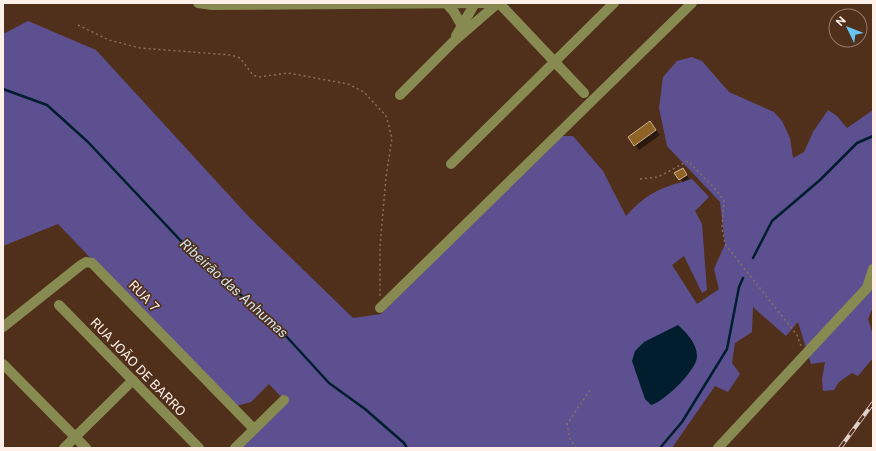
<svg xmlns="http://www.w3.org/2000/svg" width="876" height="451" font-family="'Public Sans',sans-serif">
  <rect width="100%" height="100%" fill="#502f1b"/>
  <path fill="#5d5090" d="M28,21l68,29 154,168 103,100 28,-4 179,-178h13l30,35 23,45c23,-25 35,-28 66,-37l17,18 -14,14 7,13 5,66 -5,3 -18,-37 -12,9 25,39 22,-15 -5,-20 11,-25 -5,-42 -53,-56 -8,-38 4,-31 14,-16 15,-4 10,4 27,31 45,20 8,9 8,17 3,20 11,-6 9,-20 15,-22 9,6 10,12 26,-18v197l-5,12 5,16v23l-15,18 -6,-3 -13,9 -5,8 -11,1 -1,-12 3,-17 -14,2 -13,-42 -12,14 -33,-29 -1,25 -17,11 -3,20 8,11 -12,18 -13,-6 -43,62h-436l48,-48 -15,-16 -18,18 -18,5 -175,-183 -55,22v-212z"/>
  <path fill="#001e2d" d="M678,325c9,8 19,19 19,31 1,13 -34,47 -46,49l-6,-6 -13,-38 3,-10 9,-9z"/>
  <g fill="#0007">
    <path d="M650,123l10,12 -21,15 -4,-5z"/>
    <path d="M683,169l6,10 -6,3 -7,-9z"/>
  </g>
  <g fill="none" stroke-linecap="round" stroke-linejoin="round">
    <g stroke="#001e2d" stroke-width="2.5">
      <path d="M3,89l44,16 41,37 109,116 78,66 54,59 36,26 39,34 3,5"/>
      <path d="M753,258l19,-37 48,-41 37,-37 16,-7"/>
      <path d="M660,448l22,-26 45,-73 12,-62 4,-9"/>
    </g>
  </g>
  <g fill="#8f6226" stroke="#cfb28f">
    <path d="M650,121l6,9 -22,16 -6,-9z"/>
    <path d="M683,168l4,7 -8,5 -5,-7z"/>
  </g>
  <g fill="none" stroke-linecap="round" stroke-linejoin="round">
    <g stroke="#8a7060" stroke-width="1.5" stroke-dasharray="2 3" stroke-linecap="butt">
      <path d="M78,25l31,15 31,8 91,7 9,3 13,17 6,2 29,-4 60,11 16,8 22,24 6,22 -6,39 -6,69v50"/>
      <path d="M640,179l18,-2 30,-16 30,31 6,9 -2,27 3,16 72,91 4,11"/>
      <path d="M576,448l-6,-9 -3,-15 23,-34"/>
    </g>
    <g stroke="#888b51" stroke-width="10">
      <path d="M198,3l14,2 274,-2"/>
      <path d="M446,3l8,9 8,14"/>
      <path d="M499,3l85,90"/>
      <path d="M456,36l19,-33"/>
      <path d="M400,95l53,-53 45,-39"/>
      <path d="M451,164l163,-161"/>
      <path d="M59,305l140,143"/>
      <path d="M380,308l312,-305"/>
      <path d="M3,327l78,-62 5,-3 6,1 162,166"/>
      <path d="M3,364l83,84"/>
      <path d="M64,448l69,-68"/>
      <path d="M235,448l49,-48"/>
      <path d="M718,448l149,-160 6,-19"/>
    </g>
    <g stroke="#e2d2c8" stroke-width="4">
      <path id="rail" d="M840,448l33,-45"/>
    </g>
    <use href="#rail" stroke="#502f1b" stroke-width="2.5" stroke-dasharray="8" stroke-linecap="butt"/>
  </g>
  <g text-anchor="middle" dominant-baseline="central" stroke-width="3.5" stroke-linejoin="round" paint-order="stroke">
    <g font-size="13" fill="#fdf0e8" stroke="#502f1b">
      <text transform="translate(144 296) rotate(46)">RUA 7</text>
      <text transform="translate(138 367) rotate(46)">RUA JOÃO DE BARRO</text>
    </g>
    <g font-size="14" font-style="italic" fill="#cee5f1" stroke="#502f1b">
      <text transform="translate(234 288) rotate(42)">Ribeirão das Anhumas</text>
    </g>
  </g>
  <rect width="876" height="451" fill="none" stroke="#fdf0e8" stroke-width="8"/>
  <g transform="translate(848 28) rotate(313)"><circle r="19" fill="#502f1b" stroke="#957c6d"/>
  <path d="M0-3L7 15L0 10L-7 15Z" fill="#68c4f0"/>
  <text y="-6" font-size="11" font-weight="bold" text-anchor="middle" fill="#fdf0e8">N</text>
  </g>
</svg>
